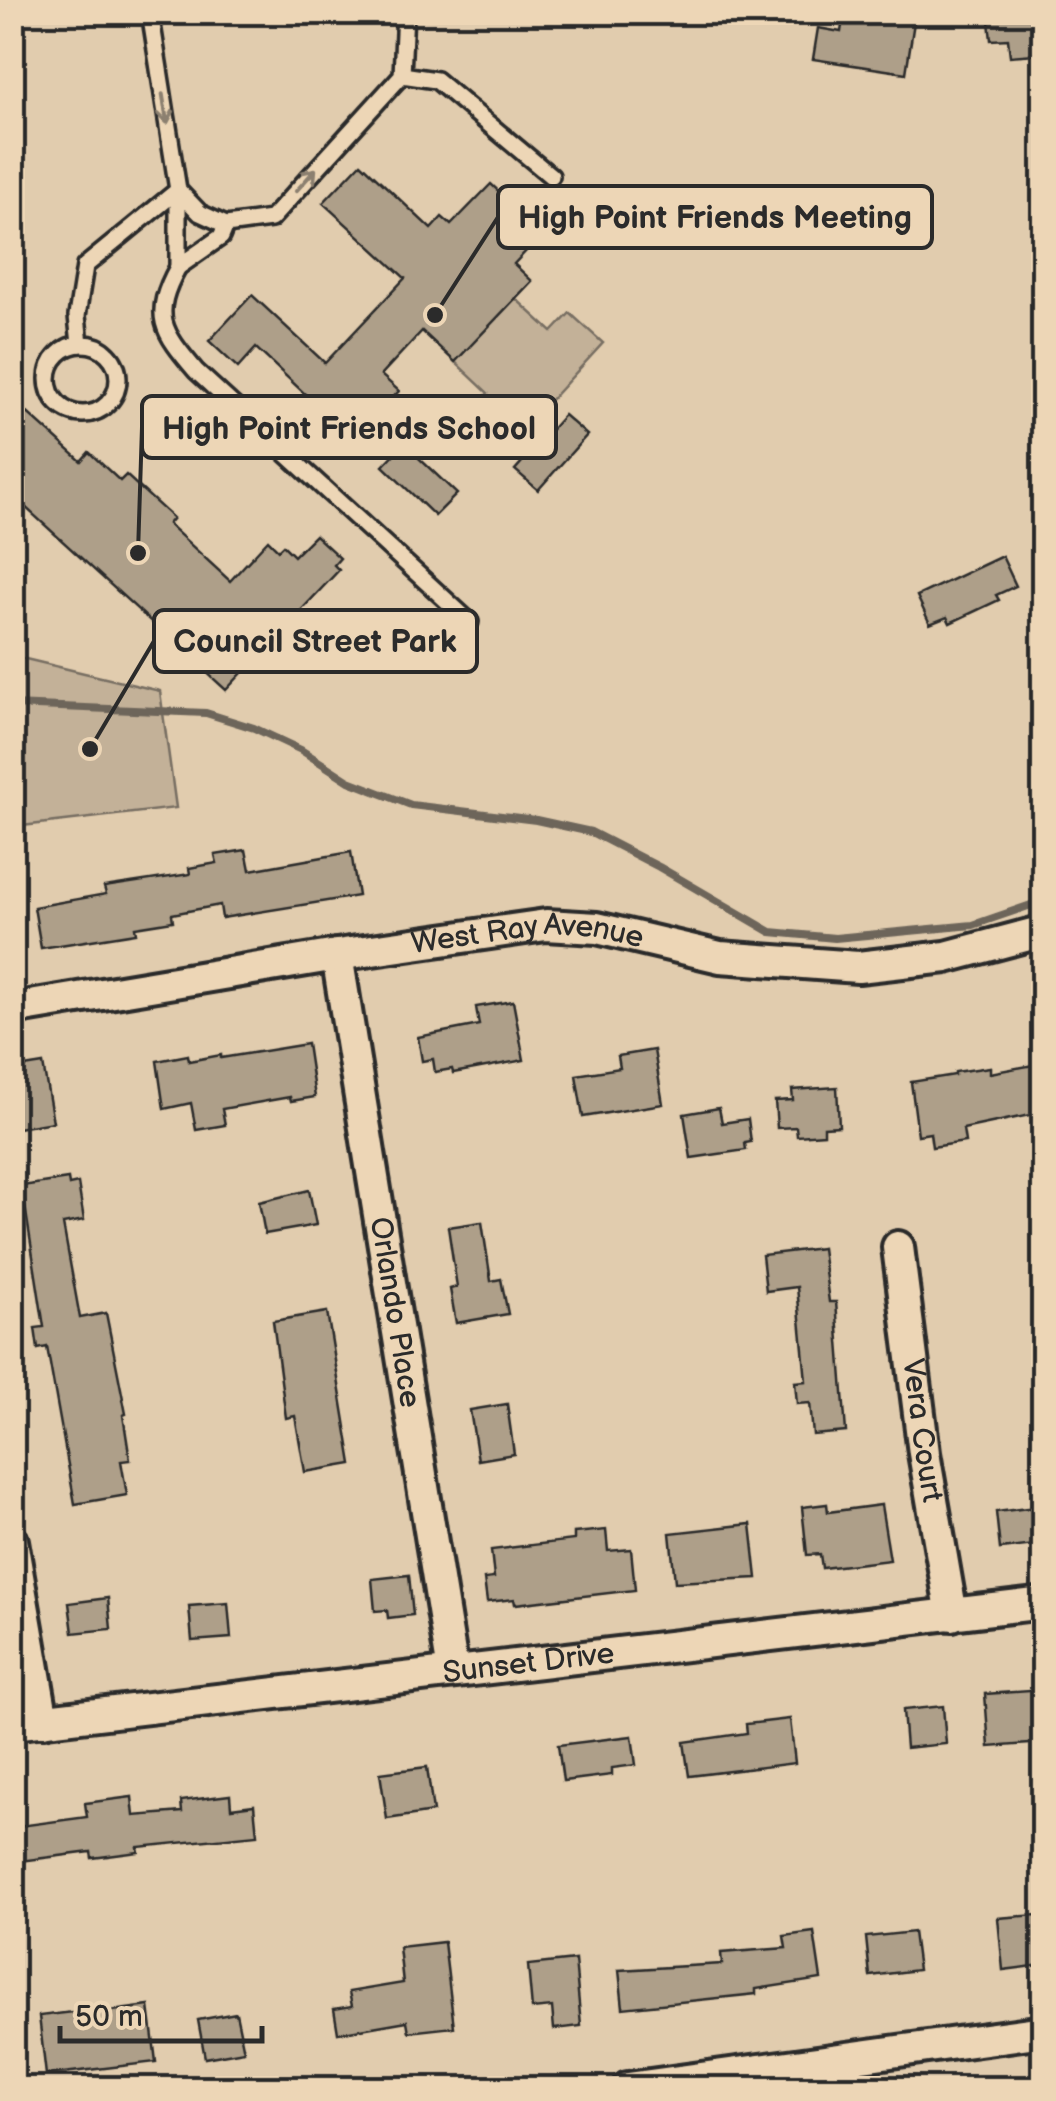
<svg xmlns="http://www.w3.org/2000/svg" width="1056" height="2101" font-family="'Balsamiq Sans',sans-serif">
  <rect width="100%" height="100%" fill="#e1ccae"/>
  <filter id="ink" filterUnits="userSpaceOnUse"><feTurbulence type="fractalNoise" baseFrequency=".01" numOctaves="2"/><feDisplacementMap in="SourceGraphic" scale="20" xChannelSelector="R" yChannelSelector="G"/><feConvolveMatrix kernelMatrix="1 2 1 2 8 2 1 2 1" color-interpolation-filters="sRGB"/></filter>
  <g filter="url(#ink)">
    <g fill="#c3b198" stroke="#776e62" stroke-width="2.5">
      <path d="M515,298l37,34 18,-19 33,30 -88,96 -37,-34 10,-12 -33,-31z"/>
      <path d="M13,656l147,35 16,117 -163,19z"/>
    </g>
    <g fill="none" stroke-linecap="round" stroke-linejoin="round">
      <path stroke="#6d655a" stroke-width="8" d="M12,705l194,8 48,15 47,22 48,31 62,24 125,15 55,12 68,35 112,65 64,6 138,-13 61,-21 10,-12"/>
    </g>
    <g fill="#ae9f89" stroke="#2b2b2b" stroke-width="2.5">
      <path d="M844,12l70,10 -8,51 -93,-14 5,-31 23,4z"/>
      <path d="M988,12h56v26l-10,1 1,15 -25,2 -2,-17 -17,1z"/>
      <path d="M361,163l70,66 11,-12 9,8 40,-41 52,49 -29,31 18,17 -77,81 -33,-31 -41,44 18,16 -46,48 -97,-91 -18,20 -29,-27 43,-46 73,68 80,-85 -82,-75z"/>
      <path d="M12,399l69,62 8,-9 31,29 6,-6 47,43 -5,6 62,57 38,-41 10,10 5,-5 11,11 21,-21 25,23 -6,7 5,5 -113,120 -214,-195z"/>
      <path d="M564,415l23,20 -49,55 -23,-20z"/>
      <path d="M404,444l53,50 -22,22 -52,-50z"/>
      <path d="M1002,556l14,30 -20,9 3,5 -49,23 -3,-6 -17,7 -13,-28z"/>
      <path d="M246,850l4,20 101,-18 7,44 -136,22 -2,-13 -48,9 1,7 -38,6 1,6 -95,15 -7,-41 72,-13 -2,-7 86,-13 -1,-6 28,-5 -2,-8z"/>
      <path d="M513,1001l11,59 -71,13 -1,-4 -17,3 -2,-13 -11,2 -4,-24 61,-12 -3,-18z"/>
      <path d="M307,1044l8,53 -24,4 -1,-4 -68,12 3,16 -29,5 -5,-27 -27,6 -7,-48 31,-6 1,6 32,-6v3z"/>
      <path d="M654,1050l9,54 -80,13 -7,-42 44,-7 -2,-12z"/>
      <path d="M1044,1063v49l-81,17 2,13 -33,5 -2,-14 -12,2 -7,-53 44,-7v-3l35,-5v6z"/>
      <path d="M43,1064l10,58 -41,7v-60z"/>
      <path d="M837,1087l2,39 -15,1v7l-27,2 -1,-9 -19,1 -2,-27 18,-1 -1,-10z"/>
      <path d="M719,1108l3,15 26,-4 3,23 -6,1 1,7 -55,8 -7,-44z"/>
      <path d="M68,1179l1,6 9,-2 6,37 -21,4 17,94 26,-5 20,101 -3,1 7,45 -9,1 6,34 -52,9 -28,-157 -9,2 -3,-21 9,-1 -22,-141z"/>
      <path d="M309,1190l7,35 -51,9 -6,-32z"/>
      <path d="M482,1222l9,59 10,-2 7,35 -52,9 -6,-34 7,-2 -9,-60z"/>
      <path d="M822,1248l7,54h7l10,130 -33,3 -3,-32 -13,1 -2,-22 11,-1 -9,-94 -31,4 -4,-36z"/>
      <path d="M327,1312l25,152 -47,8 -10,-56 -9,2 -13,-97z"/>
      <path d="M507,1404l7,50 -36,6 -8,-50z"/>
      <path d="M827,1504l1,8 53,-7 9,55 -68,8 -2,-14 -13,1 -5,-48z"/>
      <path d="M1044,1506v38l-44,5 -4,-37z"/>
      <path d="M751,1524l6,54 -82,4 -5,-49z"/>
      <path d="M606,1530l2,21 23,-2 4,41 -120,14 -1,-5 -27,3 -3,-23 10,-1 -3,-28 83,-10v-7z"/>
      <path d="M409,1575l4,40 -25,3 -1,-8 -12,1 -3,-32z"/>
      <path d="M108,1598l3,31 -38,4 -4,-30z"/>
      <path d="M228,1603l3,35 -39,3 -3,-35z"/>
      <path d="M1044,1690v53l-55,4 -4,-53z"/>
      <path d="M943,1706l3,38 -40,4 -3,-38z"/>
      <path d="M790,1719l5,44 -106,13 -5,-34 63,-9 -1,-9z"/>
      <path d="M632,1736l4,29 -24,3v7l-49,6 -5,-36z"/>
      <path d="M427,1767l6,45 -46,7 -7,-46z"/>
      <path d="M230,1795l1,13 23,-3 3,30 -119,12 1,5 -47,6 -1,-6 -79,10v-35l75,-10 -2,-14 47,-6 2,19 48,-4 -1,-11z"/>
      <path d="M1037,1915l5,50 -39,5 -5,-52z"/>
      <path d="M814,1932l7,47 -65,10v5l-133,14 -4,-38 103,-6 -1,-11 65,-5 -2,-12z"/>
      <path d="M913,1932l5,38 -48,6 -4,-39z"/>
      <path d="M444,1942l10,85 -45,5 -2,-11 -69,12 -4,-24 18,-3 -3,-14 54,-9 -4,-36z"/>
      <path d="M575,1960l6,66 -27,3 -2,-22 -20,2 -4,-44z"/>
      <path d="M149,2006l7,56 -110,13 -7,-59 43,-5v4z"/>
      <path d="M236,2013l8,38 -39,7 -7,-38z"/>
    </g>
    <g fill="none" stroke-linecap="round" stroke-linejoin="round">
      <g stroke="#2b2b2b" stroke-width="22">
        <g id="service">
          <path d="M150,12l28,178 22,23 26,12 45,-6 131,-144 3,-63"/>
          <path d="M402,75l34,5 115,96"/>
          <path d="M178,190v77l43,-30 5,-12"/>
          <path d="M178,267c-27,49 -16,64 18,104l274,251"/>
          <circle cx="83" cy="379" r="35"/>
          <path d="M80,344l-3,-28 8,-50 93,-76"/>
        </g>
      </g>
      <g stroke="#2b2b2b" stroke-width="38">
        <g id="minor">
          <path id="s1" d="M337,955l116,717"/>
          <path id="s2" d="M12,1009l325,-54 209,-30 51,3 123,29 138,10 88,-10 98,-26"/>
          <path id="s3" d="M898,1247l26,206 28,162"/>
          <path d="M12,1541l31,180"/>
          <path id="s4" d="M12,1724l1032,-121"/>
          <path d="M628,2088l416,-57"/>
        </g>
      </g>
      <use href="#service" stroke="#edd6b6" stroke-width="15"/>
      <use href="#minor" stroke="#edd6b6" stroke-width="30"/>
    </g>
    <defs><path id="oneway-shaft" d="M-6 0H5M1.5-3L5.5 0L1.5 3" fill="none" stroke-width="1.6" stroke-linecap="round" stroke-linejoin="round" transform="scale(2.5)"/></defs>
    <g stroke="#8c8070">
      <use href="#oneway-shaft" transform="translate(165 109) rotate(81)"/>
      <use href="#oneway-shaft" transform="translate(306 180) rotate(-48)"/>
    </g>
  </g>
  <g text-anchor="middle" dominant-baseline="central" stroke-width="9" stroke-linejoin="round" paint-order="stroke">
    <g font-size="30" fill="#2b2b2b" stroke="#edd6b6">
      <text stroke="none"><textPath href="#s2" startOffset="522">West Ray Avenue</textPath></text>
      <text stroke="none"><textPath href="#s1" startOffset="362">Orlando Place</textPath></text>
      <text stroke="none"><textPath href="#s3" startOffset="185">Vera Court</textPath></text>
      <text stroke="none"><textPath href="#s4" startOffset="520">Sunset Drive</textPath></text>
    </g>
  </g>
  <path fill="none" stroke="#2b2b2b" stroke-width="4" d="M435 315L498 217M138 553L142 427M90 749L154 641"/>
  <g fill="#2b2b2b" stroke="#edd6b6" stroke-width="4">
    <circle cx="435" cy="315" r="10"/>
    <circle cx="138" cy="553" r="10"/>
    <circle cx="90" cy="749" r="10"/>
  </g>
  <g fill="#edd6b6" stroke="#2b2b2b" stroke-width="4">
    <rect x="498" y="186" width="434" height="62" rx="10"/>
    <rect x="142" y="396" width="414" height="62" rx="10"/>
    <rect x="154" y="610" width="323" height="62" rx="10"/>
  </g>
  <g font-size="32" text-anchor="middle" font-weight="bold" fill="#2b2b2b">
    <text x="715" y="228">High Point Friends Meeting</text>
    <text x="349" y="439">High Point Friends School</text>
    <text x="315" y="652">Council Street Park</text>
  </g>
  <rect width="1056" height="2101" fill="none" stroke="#edd6b6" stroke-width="50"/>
  <rect x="25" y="25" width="1006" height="2051" fill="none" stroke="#2b2b2b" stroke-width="4" filter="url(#ink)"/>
  <path d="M60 2026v15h202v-15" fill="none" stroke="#2b2b2b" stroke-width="5"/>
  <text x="75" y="2026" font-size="30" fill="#2b2b2b" stroke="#edd6b6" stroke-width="8" paint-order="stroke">50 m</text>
</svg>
